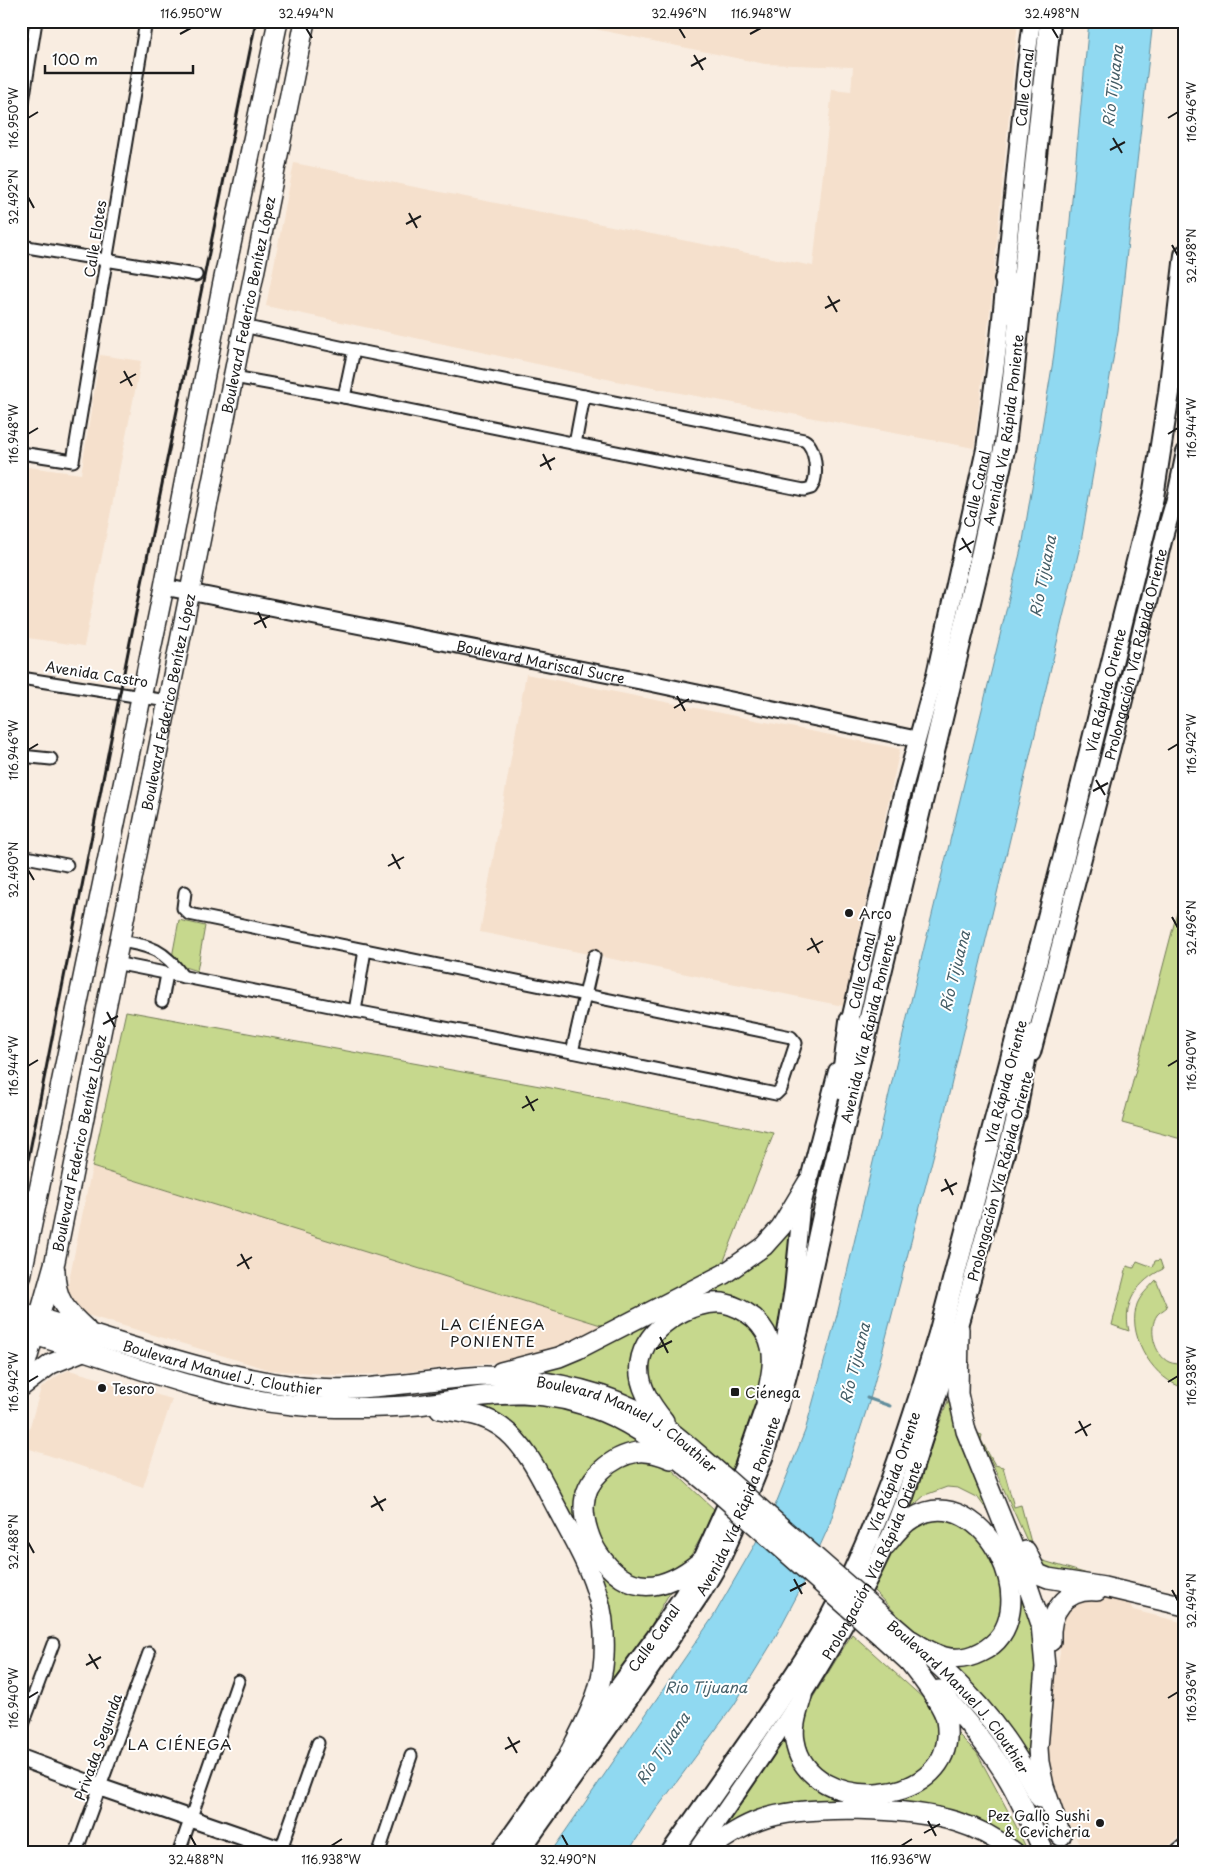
<svg xmlns="http://www.w3.org/2000/svg" width="1206" height="1873" font-family="'Playpen Sans',sans-serif">
  <rect width="100%" height="100%" fill="#f9ede1"/>
  <filter id="ink" filterUnits="userSpaceOnUse"><feTurbulence type="fractalNoise" baseFrequency=".02" numOctaves="2"/><feDisplacementMap in="SourceGraphic" scale="10" xChannelSelector="R" yChannelSelector="G"/><feConvolveMatrix kernelMatrix="1 2 1 2 8 2 1 2 1" color-interpolation-filters="sRGB"/></filter>
  <g filter="url(#ink)">
    <g fill="#f5e0cc">
      <path d="M556,21h462l-27,281 -17,146 -353,-66 -355,-76 28,-143 519,103 19,-176 19,2 2,-25 -88,-3z"/>
      <path d="M100,355l41,6 -57,285 -63,-9v-171l60,8z"/>
      <path d="M526,674l374,75 -57,257 -363,-74z"/>
      <path d="M92,1167l512,159 -45,21 -37,12 -135,15 -50,1 -67,-5 -183,-55 -8,-3 -10,-14 -2,-8z"/>
      <path d="M69,1370l103,29 -29,88 -119,-40 17,-59 16,-12z"/>
      <path d="M1103,1596l26,7 4,7 52,13v205l-16,18 -11,6h-75l-34,-67 -5,-51 16,-82 -2,-22 7,-19 18,-13z"/>
    </g>
    <g fill="#c6d88d" stroke="#717a54">
      <path d="M1185,882v258l-63,-17z"/>
      <path d="M179,920l26,6 -8,45 -16,-5 -9,-9z"/>
      <path d="M126,1011l425,77 223,45 -51,130 -119,63 -512,-159z"/>
      <path d="M793,1225l-16,113 -43,133 -201,-100z"/>
      <path d="M1160,1260l3,9c-25,12 -41,34 -34,62l-17,-6 15,-59 7,2 3,-7 16,6 2,-6z"/>
      <path d="M1156,1280l11,27c-3,3 -8,5 -10,8 -9,13 -3,40 12,47 4,2 11,2 16,2v24c-30,-7 -57,-50 -49,-80 2,-11 13,-20 20,-28z"/>
      <path d="M951,1393l72,194 15,56 -8,118 -32,-44 -52,-51 12,3 16,-6 34,-26 -7,-87 -9,-33 -14,-19 -20,-10 -11,-1 -22,8 -19,17z"/>
      <path d="M545,1405l50,11 46,25 75,70 -75,132 -36,49v-92l-85,-164 -70,-30z"/>
      <path d="M976,1433l6,2 -1,5 14,25 8,2 11,40 7,-2 12,45 5,2 -1,7 64,19 -51,-5 -14,-12 -43,-96z"/>
      <path d="M960,1519l41,45 5,59 -44,32 -45,-20 -44,-45 17,-37 30,-33z"/>
      <path d="M852,1634l93,84 -15,53 -66,19 -50,-22 -14,-42 4,-14z"/>
      <path d="M788,1729l10,37 11,17 28,11 69,1 26,-11 11,-11 9,-22 2,-21 23,23 39,73 12,26h-12l-49,-29 -149,-15 -109,35z"/>
    </g>
    <path fill="#90d9f1" stroke="#628d9c" d="M1089,21h64l-35,310 -37,211 -137,573 -74,284 -41,127 -29,64 -28,53 -38,62 -79,106 -27,41h-77l162,-235 41,-71 21,-40 30,-75 32,-116 74,-314 112,-460 30,-180 15,-119z"/>
    <g fill="none" stroke-linecap="round" stroke-linejoin="round">
      <path stroke="#628d9c" stroke-width="3" d="M867,1398l23,8"/>
      <g stroke="#1c1c1c" stroke-width="15">
        <g id="minor">
          <path d="M21,114l15,-93"/>
          <path d="M21,246l175,29"/>
          <path d="M234,377l110,20 460,93 7,-2c8,-10 5,-42 -7,-48l-450,-90 -111,-24"/>
          <path d="M344,397l10,-47"/>
          <path d="M575,444l9,-48"/>
          <path d="M21,453l52,8 73,-440"/>
          <path d="M21,678l146,23"/>
          <path d="M21,756l30,3"/>
          <path d="M21,856l46,9"/>
          <path d="M119,941c31,4 46,9 64,36"/>
          <path d="M115,963l240,48 217,41 204,42 5,-5 15,-46 -5,-6 -602,-123 -6,-6 2,-16"/>
          <path d="M162,1001l5,-27"/>
          <path d="M355,1011l10,-61"/>
          <path d="M572,1052l22,-96"/>
          <path d="M21,1730l32,-86"/>
          <path d="M76,1852l73,-199"/>
          <path d="M179,1852l59,-171"/>
          <path d="M280,1852l38,-109"/>
          <path d="M379,1852l32,-96"/>
        </g>
      </g>
      <g stroke="#1c1c1c" stroke-width="19">
        <g id="tertiary">
          <path id="s1" d="M164,587l486,96 266,56"/>
        </g>
      </g>
      <g stroke="#1c1c1c" stroke-width="20">
        <g id="secondary">
          <path id="s2" d="M847,1033l54,-234 34,-124 50,-226 14,-110 27,-274 6,-44"/>
          <path id="s3" d="M1032,1053l88,-337 45,-183 11,-37 9,-44"/>
          <path d="M21,1758l78,29 188,65"/>
          <path id="s4" d="M499,1852l71,-100 84,-114 29,-43 18,-34 42,-94 34,-98 8,-30 8,-50 8,-79 36,-139"/>
          <path id="s5" d="M696,1852c69,-98 138,-197 189,-306 18,-37 29,-78 42,-117 36,-108 63,-216 92,-326"/>
          <path d="M1179,1852l6,-5"/>
        </g>
      </g>
      <g stroke="#1c1c1c" stroke-width="22">
        <g id="primary">
          <path d="M55,1270c0,30 11,41 31,59"/>
          <path d="M21,1277l143,-690 58,-300 56,-266"/>
          <path id="s6" d="M21,1313c91,26 180,60 273,73 65,9 128,-7 192,-10 11,0 23,2 34,3 50,5 100,17 142,46 21,15 41,34 61,51"/>
          <path d="M959,1329l-1,65 8,37 56,138 19,55 4,43 -7,81 1,14 5,24 17,50"/>
          <path d="M21,1331c91,26 177,65 272,74 41,4 84,3 125,0 34,-4 70,-12 105,-11 26,1 56,8 80,18 44,18 78,50 114,79"/>
          <path d="M501,1372l58,-15 19,-8 146,-75 40,-28 17,-19 27,-45"/>
          <path id="s7" d="M21,1381l34,-120 250,-1240"/>
          <path d="M21,1387l30,-23 32,-13"/>
          <path d="M440,1409c24,5 39,3 61,18 28,20 43,58 59,87 14,27 30,53 38,83 6,19 7,39 6,60 -2,35 -18,64 -34,95"/>
          <path d="M664,1421c-13,-16 -27,-36 -24,-58 4,-35 50,-63 83,-60 11,2 22,8 31,15 8,8 15,18 17,29 4,17 -2,36 -5,53"/>
          <path d="M671,1459c-10,-4 -21,-8 -33,-7 -26,4 -54,27 -54,55 0,15 6,34 14,46 30,45 65,39 103,8"/>
          <path d="M886,1545c8,-10 16,-21 27,-27 70,-42 139,99 68,134 -27,14 -47,3 -70,-12"/>
          <path d="M1026,1551l9,18 3,5 10,4 56,9 81,19"/>
          <path id="s8" d="M888,1621c41,35 83,70 114,114 15,20 26,41 38,63"/>
          <path d="M882,1637l34,31"/>
          <path d="M1051,1641c-2,-29 14,-53 46,-50"/>
          <path d="M939,1690c26,29 52,59 71,92 13,23 23,47 34,70"/>
          <path d="M802,1696c-4,15 -10,30 -7,45 12,78 167,69 151,-21 -3,-17 -28,-46 -38,-60"/>
          <path d="M704,1852c18,-12 36,-25 56,-32 44,-16 152,-13 197,2 20,6 40,17 57,30"/>
        </g>
      </g>
      <g stroke="#1c1c1c" stroke-width="24">
        <g id="trunk">
          <path d="M1005,279l7,13 -2,21"/>
          <path d="M841,1089l9,-68"/>
          <path d="M1016,1113l13,-77"/>
          <path id="s9" d="M518,1852l124,-174 59,-87 17,-29 15,-33 30,-74 14,-46 21,-79 30,-137 153,-637 24,-111 8,-67 37,-357"/>
          <path id="s10" d="M672,1852c29,-41 57,-81 85,-121 26,-38 52,-75 74,-115 48,-88 79,-186 108,-282l124,-474 90,-363 16,-104 16,-138"/>
        </g>
      </g>
      <use href="#minor" stroke="#fff" stroke-width="11"/>
      <use href="#tertiary" stroke="#fff" stroke-width="15"/>
      <use href="#secondary" stroke="#fff" stroke-width="16"/>
      <use href="#primary" stroke="#fff" stroke-width="19"/>
      <use href="#trunk" stroke="#fff" stroke-width="20"/>
      <path stroke="#1c1c1c" stroke-width="3" d="M21,1196l108,-549 127,-626"/>
      <g stroke="#1c1c1c" stroke-width="22" stroke-linecap="butt">
        <g id="primary-bridge">
          <path d="M723,1476l165,145"/>
          <path d="M717,1491l165,146"/>
        </g>
      </g>
      <use href="#primary-bridge" stroke="#fff" stroke-width="19"/>
    </g>
  </g>
  <path fill="none" stroke="#1c1c1c" stroke-width="2" d="M306,28l6,10M679,28l6,10M1052,28l6,10M180,34l11,-6M750,34l11,-6M694,55l9,15M691,66l15,-8M28,118l10,-6M1168,118l10,-6M1113,138l9,15M1110,150l15,-8M28,197l6,11M409,213l8,15M406,224l15,-8M1172,245l6,11M828,296l9,16M825,308l15,-8M124,371l8,15M120,383l16,-9M28,434l10,-6M1168,434l10,-6M543,454l8,16M540,466l15,-8M962,538l9,15M959,550l15,-9M258,612l8,16M254,624l16,-8M677,696l8,15M674,708l15,-9M28,750l10,-6M1168,750l10,-6M1096,780l9,15M1093,791l15,-8M392,854l8,15M388,866l16,-9M28,870l6,10M1172,917l6,11M811,938l8,15M807,950l16,-9M107,1012l8,15M103,1024l15,-8M28,1066l10,-6M1168,1066l10,-6M526,1096l8,15M522,1108l16,-9M945,1179l8,16M941,1191l16,-8M241,1254l8,15M237,1266l15,-9M660,1337l8,16M656,1349l16,-8M28,1382l10,-6M1168,1382l10,-6M1079,1421l8,15M1075,1433l16,-9M374,1496l9,15M371,1507l15,-8M28,1542l6,11M794,1579l8,15M1172,1590l6,11M790,1591l16,-8M89,1654l9,15M86,1665l15,-8M28,1698l10,-6M1168,1698l10,-6M508,1737l9,16M505,1749l15,-8M928,1821l8,15M924,1833l16,-9M190,1835l6,11M562,1835l6,11M331,1846l11,-7M901,1846l11,-7"/>
  <g fill="#1c1c1c" stroke="#fff" stroke-width="2">
    <circle cx="849" cy="913" r="5"/>
    <circle cx="102" cy="1388" r="5"/>
    <rect x="730" y="1387" width="10" height="10" rx="2.5"/>
    <circle cx="1100" cy="1823" r="5"/>
  </g>
  <g text-anchor="middle" dominant-baseline="central" stroke-width="4" stroke-linejoin="round" paint-order="stroke">
    <g font-size="14" fill="#1c1c1c" stroke="#fff">
      <text stroke="none"><textPath href="#s2" startOffset="964">Calle Canal</textPath></text>
      <text transform="translate(95 239) rotate(-81)">Calle Elotes</text>
      <text stroke="none"><textPath href="#s7" startOffset="1100">Boulevard Federico Benítez López</textPath></text>
      <text stroke="none"><textPath href="#s9" startOffset="1522">Avenida Vía Rápida Poniente</textPath></text>
      <text stroke="none"><textPath href="#s2" startOffset="559">Calle Canal</textPath></text>
      <text stroke="none"><textPath href="#s3" startOffset="412">Prolongación Vía Rápida Oriente</textPath></text>
      <text stroke="none"><textPath href="#s1" startOffset="384">Boulevard Mariscal Sucre</textPath></text>
      <text transform="translate(97 674) rotate(9)">Avenida Castro</text>
      <text stroke="none"><textPath href="#s10" startOffset="1252">Vía Rápida Oriente</textPath></text>
      <text stroke="none"><textPath href="#s7" startOffset="695">Boulevard Federico Benítez López</textPath></text>
      <text stroke="none"><textPath href="#s2" startOffset="64">Calle Canal</textPath></text>
      <text stroke="none"><textPath href="#s9" startOffset="908">Avenida Vía Rápida Poniente</textPath></text>
      <text stroke="none"><textPath href="#s10" startOffset="848">Vía Rápida Oriente</textPath></text>
      <text stroke="none"><textPath href="#s7" startOffset="245">Boulevard Federico Benítez López</textPath></text>
      <text transform="translate(1000 1176) rotate(-75)">Prolongación Vía Rápida Oriente</text>
      <text stroke="none"><textPath href="#s6" startOffset="209">Boulevard Manuel J. Clouthier</textPath></text>
      <text stroke="none"><textPath href="#s6" startOffset="628">Boulevard Manuel J. Clouthier</textPath></text>
      <text stroke="none"><textPath href="#s10" startOffset="442">Vía Rápida Oriente</textPath></text>
      <text stroke="none"><textPath href="#s9" startOffset="412">Avenida Vía Rápida Poniente</textPath></text>
      <text stroke="none"><textPath href="#s5" startOffset="342">Prolongación Vía Rápida Oriente</textPath></text>
      <text stroke="none"><textPath href="#s4" startOffset="264">Calle Canal</textPath></text>
      <text stroke="none"><textPath href="#s8" startOffset="104">Boulevard Manuel J. Clouthier</textPath></text>
      <text transform="translate(98 1747) rotate(-70)">Privada Segunda</text>
    </g>
    <g font-size="14" fill="#1c1c1c" stroke="#fff" text-anchor="start">
      <text x="859" y="913">Arco</text>
      <text x="112" y="1388">Tesoro</text>
      <text x="745" y="1392">Ciénega</text>
      <text x="1090" y="1815" text-anchor="end">Pez Gallo Sushi<tspan x="1090" dy="16">&amp; Cevicheria</tspan></text>
    </g>
    <g font-size="15" font-style="italic" fill="#455e67" stroke="#fff">
      <text transform="translate(1112 86) rotate(-83)">Río Tijuana</text>
      <text transform="translate(1042 576) rotate(-79)">Río Tijuana</text>
      <text transform="translate(954 971) rotate(-76)">Río Tijuana</text>
      <text transform="translate(854 1363) rotate(-76)">Río Tijuana</text>
      <text x="706" y="1686">Rio Tijuana</text>
      <text transform="translate(662 1748) rotate(-56)">Río Tijuana</text>
    </g>
    <g font-size="15" letter-spacing="1" fill="#1c1c1c" stroke="#fff">
      <text x="493" y="1323">LA CIÉNEGA<tspan x="493" dy="17">PONIENTE</tspan></text>
      <text x="180" y="1743">LA CIÉNEGA</text>
    </g>
  </g>
  <rect width="1206" height="1873" fill="none" stroke="#fff" stroke-width="55"/>
  <path d="M45 65v8h148v-8" fill="none" stroke="#1c1c1c" stroke-width="2.5"/>
  <text x="52" y="65" font-size="15" fill="#1c1c1c" stroke="#ffffff" stroke-width="4" paint-order="stroke">100 m</text>
  <rect x="28" y="28" width="1150" height="1818" fill="none" stroke="#1c1c1c" stroke-width="2"/>
  <g font-size="12" text-anchor="middle" fill="#1c1c1c">
    <text x="191" y="18">116.950°W</text>
    <text x="306" y="18">32.494°N</text>
    <text x="679" y="18">32.496°N</text>
    <text x="761" y="18">116.948°W</text>
    <text x="1052" y="18">32.498°N</text>
    <text transform="translate(1192 112) rotate(-90)" y="4">116.946°W</text>
    <text transform="translate(14 118) rotate(-90)" y="4">116.950°W</text>
    <text transform="translate(14 197) rotate(-90)" y="4">32.492°N</text>
    <text transform="translate(1192 256) rotate(-90)" y="4">32.498°N</text>
    <text transform="translate(1192 428) rotate(-90)" y="4">116.944°W</text>
    <text transform="translate(14 434) rotate(-90)" y="4">116.948°W</text>
    <text transform="translate(1192 744) rotate(-90)" y="4">116.942°W</text>
    <text transform="translate(14 750) rotate(-90)" y="4">116.946°W</text>
    <text transform="translate(14 870) rotate(-90)" y="4">32.490°N</text>
    <text transform="translate(1192 928) rotate(-90)" y="4">32.496°N</text>
    <text transform="translate(1192 1060) rotate(-90)" y="4">116.940°W</text>
    <text transform="translate(14 1066) rotate(-90)" y="4">116.944°W</text>
    <text transform="translate(1192 1376) rotate(-90)" y="4">116.938°W</text>
    <text transform="translate(14 1382) rotate(-90)" y="4">116.942°W</text>
    <text transform="translate(14 1542) rotate(-90)" y="4">32.488°N</text>
    <text transform="translate(1192 1601) rotate(-90)" y="4">32.494°N</text>
    <text transform="translate(1192 1692) rotate(-90)" y="4">116.936°W</text>
    <text transform="translate(14 1698) rotate(-90)" y="4">116.940°W</text>
    <text x="196" y="1864">32.488°N</text>
    <text x="331" y="1864">116.938°W</text>
    <text x="568" y="1864">32.490°N</text>
    <text x="901" y="1864">116.936°W</text>
  </g>
</svg>
